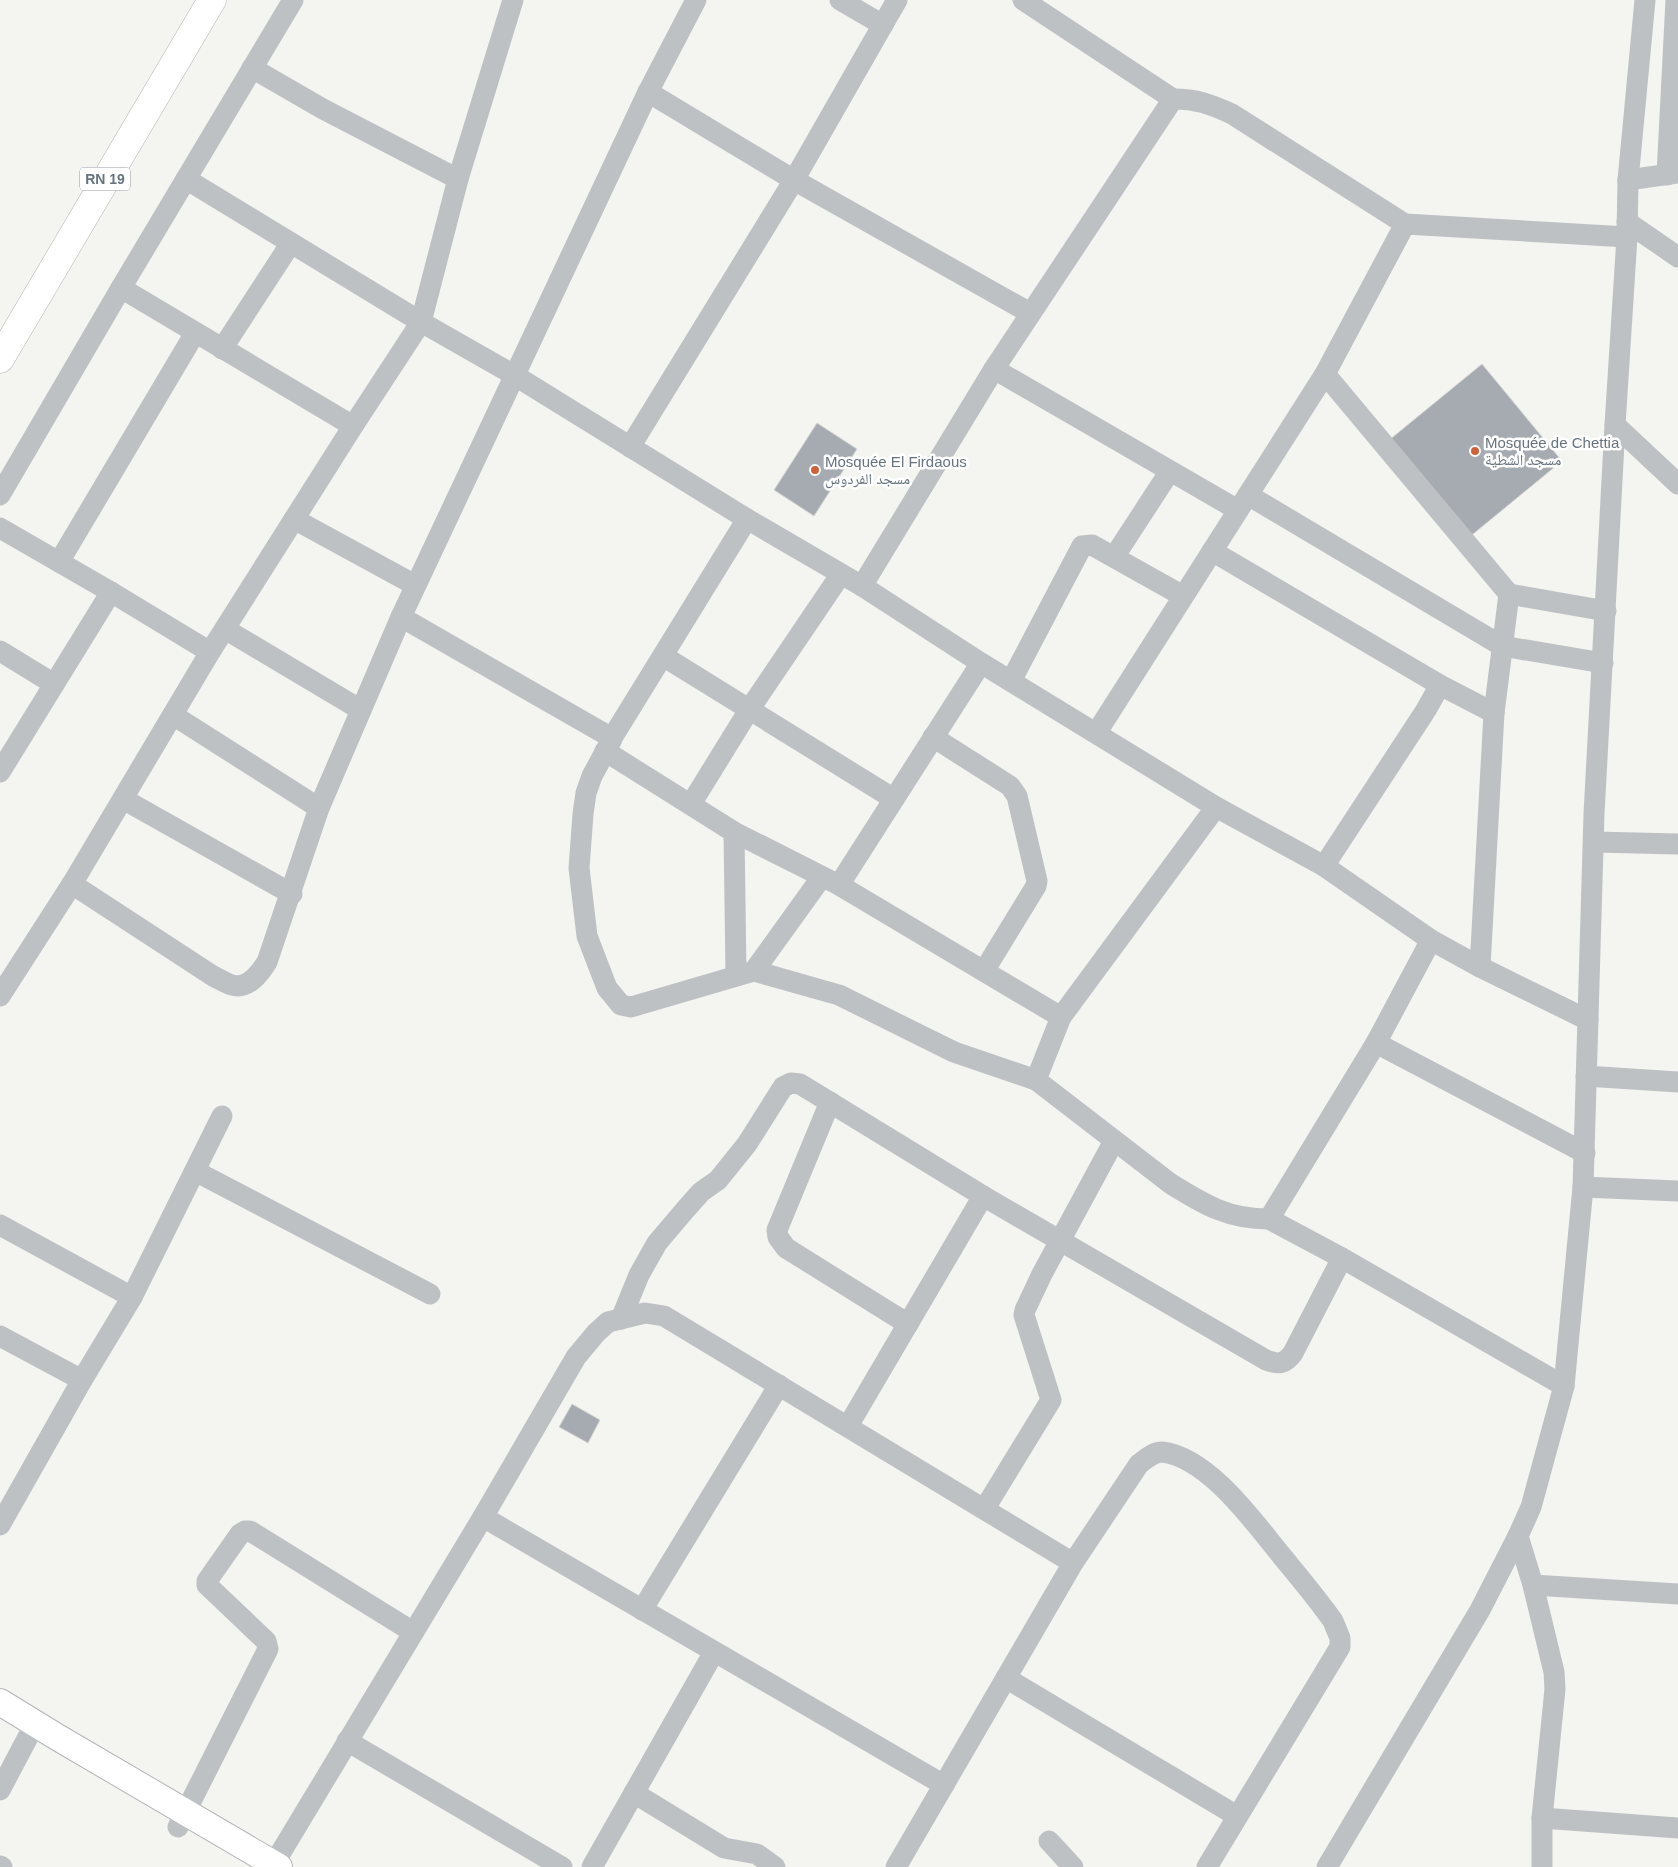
<svg xmlns="http://www.w3.org/2000/svg" width="1678" height="1867" font-family="Arial,'Noto Naskh Arabic',sans-serif">
  <rect width="100%" height="100%" fill="#f4f4f1"/>
  <g fill="#a5abb0" stroke="#d5d5d4">
    <path d="M1482,364l80,97 -95,78 -79,-98z"/>
    <path d="M817,423l40,26 -43,67 -40,-26z"/>
    <path d="M572,1404l28,16 -12,23 -29,-16z"/>
  </g>
  <g fill="none" stroke-linecap="round" stroke-linejoin="round">
    <g stroke="#b2b5b8" stroke-width="28">
      <path id="major" d="M0,1702l57,35 222,130"/>
    </g>
    <g stroke="#b1b4b7" stroke-width="29">
      <path id="highway" d="M0,359l212,-359"/>
    </g>
    <g stroke="#bec1c4" stroke-width="21">
      <path d="M840,0l43,25"/>
      <path d="M1023,0l150,99"/>
      <path d="M252,68l71,41 135,70"/>
      <path d="M648,92l146,88 236,133"/>
      <path d="M1667,175l9,-175"/>
      <path d="M186,179l235,143 93,53 233,144 115,67 119,77 235,144 108,59 107,74 49,27 108,53"/>
      <path d="M1628,180l50,-7"/>
      <path d="M1627,222l51,35"/>
      <path d="M121,288l232,138"/>
      <path d="M222,349l69,-106"/>
      <path d="M994,369l244,141"/>
      <path d="M1325,374l184,220 -15,119 -14,254"/>
      <path d="M1615,425l63,59"/>
      <path d="M630,447l164,-267 103,-180"/>
      <path d="M0,495l121,-207 172,-288"/>
      <path d="M1248,495l254,151 101,17"/>
      <path d="M294,519l121,66"/>
      <path d="M0,528l111,64 99,60"/>
      <path d="M1212,551l228,134 54,28"/>
      <path d="M1114,557l56,-86"/>
      <path d="M59,562l136,-229"/>
      <path d="M862,586l132,-217 179,-270c24,0 37,5 59,15l173,110 222,13"/>
      <path d="M1509,594l97,17"/>
      <path d="M401,617l211,121 135,-219"/>
      <path d="M225,629l136,81"/>
      <path d="M0,651l54,33"/>
      <path d="M663,656l231,143"/>
      <path d="M1011,681l71,-135 10,-1 91,51"/>
      <path d="M173,715l146,93"/>
      <path d="M1097,732l228,-358 80,-150"/>
      <path d="M933,737l77,49 7,10 20,85 -1,5 -52,85"/>
      <path d="M612,739l-20,37 -6,17 -3,21 -4,54 8,68 20,52 14,17 10,2 123,-36 67,-93"/>
      <path d="M605,751l129,81 105,53 222,132 155,-210"/>
      <path d="M0,772l111,-180"/>
      <path d="M123,799l169,95"/>
      <path d="M691,804l58,-94 92,-136"/>
      <path d="M734,832l2,143"/>
      <path d="M1594,842l84,2"/>
      <path d="M1324,866l102,-156 14,-25"/>
      <path d="M72,884l141,92c6,3 13,7 19,9 16,5 28,-12 35,-23l52,-154 82,-191 247,-525 48,-92"/>
      <path d="M839,885l142,-222"/>
      <path d="M1431,940l-55,103 -107,176 73,39 222,128"/>
      <path d="M754,971l85,24 115,57 82,28"/>
      <path d="M0,996l72,-112 138,-232 143,-226 68,-104 37,-143 55,-179"/>
      <path d="M1061,1017l-25,63 135,104c34,21 57,35 98,35"/>
      <path d="M1376,1043l209,110"/>
      <path d="M1586,1076l92,6"/>
      <path d="M830,1102l-53,128 1,7 8,11 122,76"/>
      <path d="M195,1171l235,123"/>
      <path d="M1583,1187l95,4"/>
      <path d="M0,1225l132,72 -50,83 -82,145"/>
      <path d="M132,1297l90,-181"/>
      <path d="M621,1319l18,-44 18,-32 28,-33 16,-18 17,-12 29,-36 36,-57 8,-4 9,1 183,112 283,164c13,5 19,4 27,-7l49,-95"/>
      <path d="M0,1336l82,44"/>
      <path d="M848,1426l135,-230"/>
      <path d="M985,1508l66,-108 -27,-85 1,-5 17,-36 72,-133"/>
      <path d="M483,1517l461,268"/>
      <path d="M1518,1536l15,49 21,87 1,17 -13,129v49"/>
      <path d="M1073,1563l66,-99c7,-5 14,-12 23,-12 46,5 92,70 119,103 18,22 36,43 52,66l7,17v9l-133,220"/>
      <path d="M1533,1585l145,9"/>
      <path d="M642,1610l137,-225"/>
      <path d="M1006,1678l231,138"/>
      <path d="M347,1741l215,126"/>
      <path d="M0,1790l28,-53"/>
      <path d="M634,1793l90,55 33,6 18,13"/>
      <path d="M1542,1818l136,10"/>
      <path d="M178,1827l90,-178 -2,-8 -59,-56v-4l33,-47 5,-3h5l163,101"/>
      <path d="M1049,1841l24,26"/>
      <path d="M0,1866l2,1"/>
      <path d="M272,1867l211,-350 93,-160 20,-24 12,-11 37,-9 19,3 409,247 -177,304"/>
      <path d="M592,1867l122,-215"/>
      <path d="M1327,1867l153,-257 38,-74 13,-29 33,-121 19,-199 11,-373 21,-389 12,-188 1,-57 17,-180"/>
    </g>
    <use href="#major" stroke="#fff" stroke-width="26"/>
    <use href="#highway" stroke="#fff" stroke-width="28"/>
  </g>
  <g fill="#cd6238" stroke="#fff" stroke-width="2">
    <circle cx="1475" cy="451" r="5"/>
    <circle cx="815" cy="470" r="5"/>
  </g>
  <g text-anchor="middle" dominant-baseline="central" stroke-width="5" stroke-linejoin="round" paint-order="stroke">
    <rect fill="#fff" stroke="#959da5" stroke-width="1" x="80" y="167.5" width="50" height="23" rx="4"/>
    <g font-size="14" font-weight="bold" fill="#67737e">
      <text x="105" y="179">RN 19</text>
    </g>
    <g font-size="15" fill="#67737e" stroke="#fff" text-anchor="start">
      <text x="1485" y="442">Mosquée de Chettia<tspan x="1485" dy="17">مسجد الشطية</tspan></text>
      <text x="825" y="461">Mosquée El Firdaous<tspan x="825" dy="17">مسجد الفردوس</tspan></text>
    </g>
  </g>
</svg>
